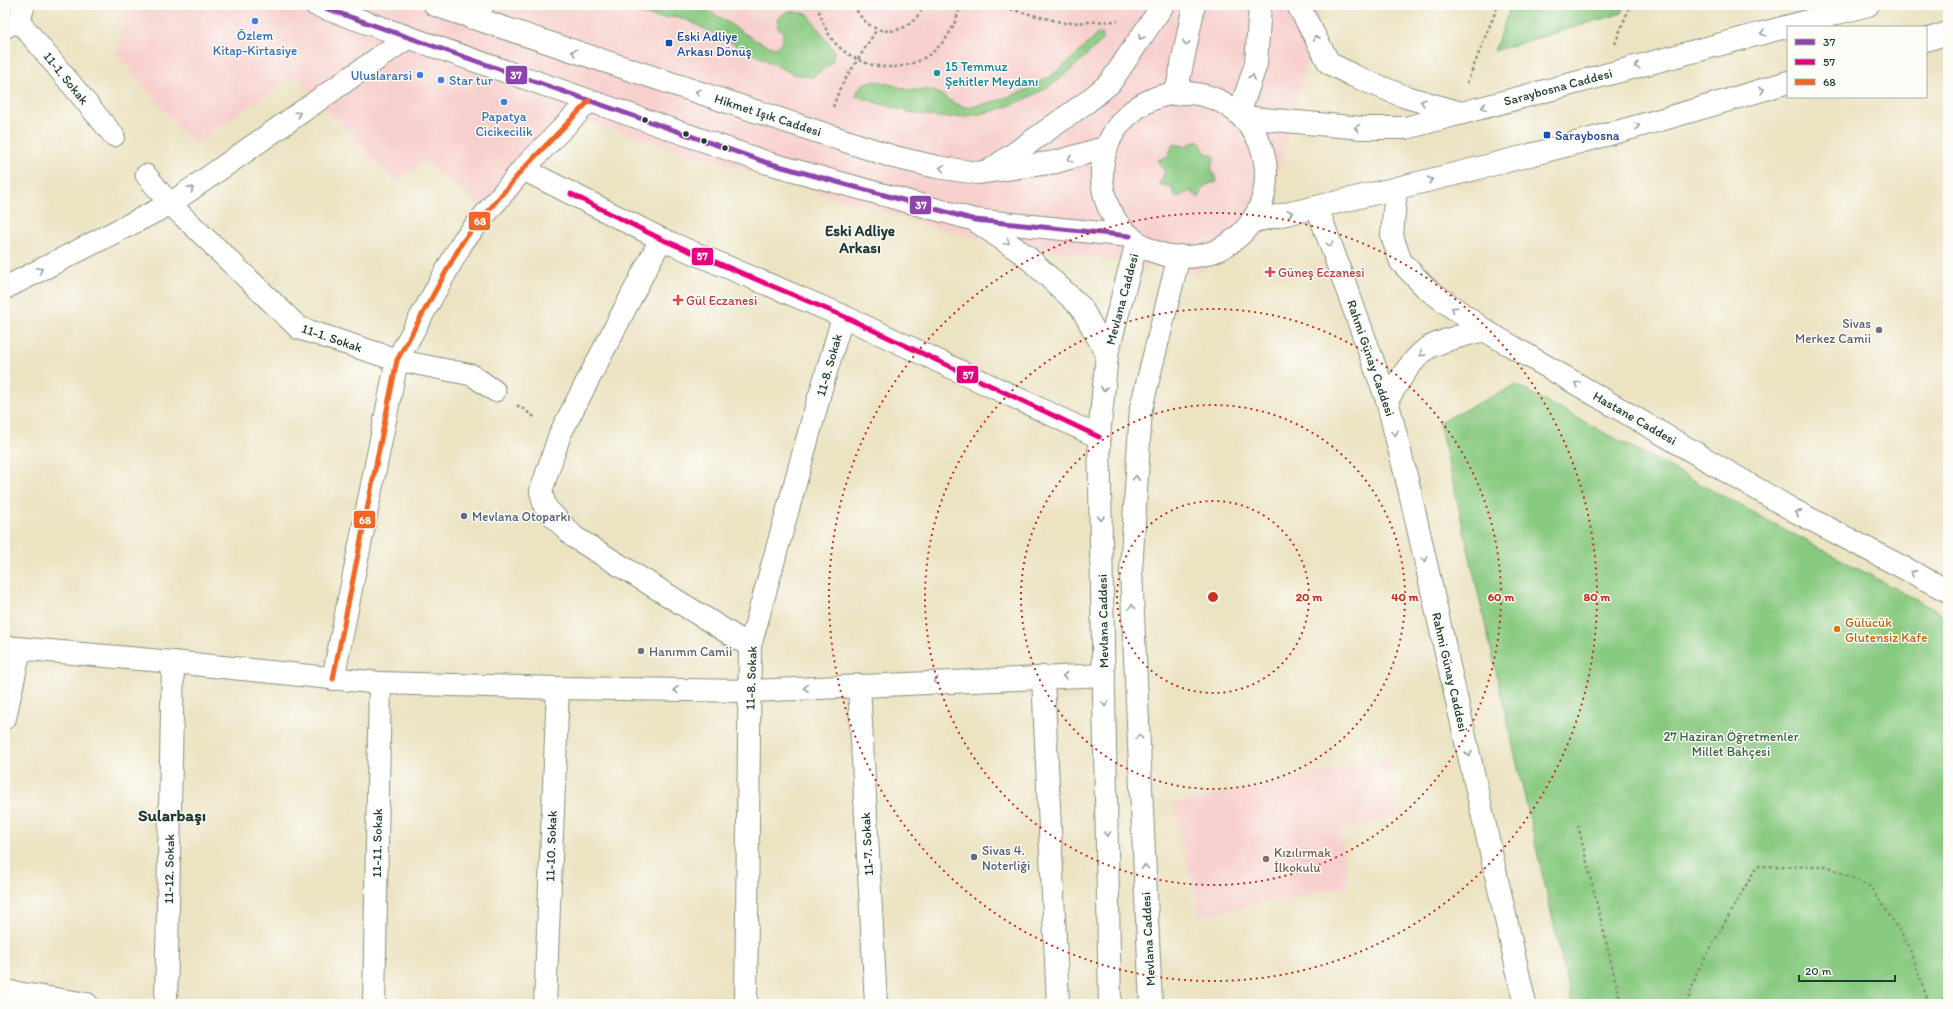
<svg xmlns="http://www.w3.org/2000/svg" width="1953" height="1009" font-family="Itim,sans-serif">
  <rect width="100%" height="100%" fill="#fdfcf7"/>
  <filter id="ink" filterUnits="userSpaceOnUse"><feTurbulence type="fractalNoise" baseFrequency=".025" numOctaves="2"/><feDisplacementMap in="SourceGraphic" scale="8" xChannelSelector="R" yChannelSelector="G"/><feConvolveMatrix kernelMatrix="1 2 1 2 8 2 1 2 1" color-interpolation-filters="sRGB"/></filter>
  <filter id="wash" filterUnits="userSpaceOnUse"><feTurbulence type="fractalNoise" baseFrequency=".012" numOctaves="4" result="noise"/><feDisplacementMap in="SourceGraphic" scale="16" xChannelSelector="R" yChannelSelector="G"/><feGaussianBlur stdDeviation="0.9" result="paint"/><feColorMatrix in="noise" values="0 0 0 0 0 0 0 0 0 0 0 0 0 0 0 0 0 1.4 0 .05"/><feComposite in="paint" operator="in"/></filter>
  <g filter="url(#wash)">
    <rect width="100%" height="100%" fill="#ece3c3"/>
    <g fill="#f7d0ce">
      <path d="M64,5h1257l-60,234 -67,35 -234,-39 -376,-114 -87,96 -73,-56 -29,21 -100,-106 -102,69 -76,-91 10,-44z"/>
      <path d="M1389,758l8,58 -58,15 11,55 -150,30 -26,-112z"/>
    </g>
    <g fill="#89ca81" stroke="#54845a">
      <path d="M626,5c14,0 60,-3 71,1 28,10 49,34 78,42l8,-8v-8l-5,-4v-7l3,-5 7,-5 20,3 26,37 -2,12 -20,14 -19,-3 -104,-53 -14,-5c-16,6 -36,-2 -49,-11z"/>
      <path d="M1511,5h114l-3,8 -128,38z"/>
      <path d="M1098,33l5,2 -1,6c-16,14 -33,32 -51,44 -33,21 -73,34 -112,32 -28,-2 -57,-13 -83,-21 7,-27 36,-9 54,-6 8,1 17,-2 24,1 11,4 22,16 33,16 11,-1 24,-5 35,-8 45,-15 64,-33 96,-66z"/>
      <path d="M1198,140l8,13 9,3 -4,12 6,14 -12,3 -6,13 -9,-7 -14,7 -5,-11 -12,-3 6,-11 -7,-13 10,-4 5,-12 12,2z"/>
      <path d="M1516,385l432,232v102l-5,9 5,4v272h-376l-133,-582z"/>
    </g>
  </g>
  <g filter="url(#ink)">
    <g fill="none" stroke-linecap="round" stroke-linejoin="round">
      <g stroke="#86907c" stroke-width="23">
        <g id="pedestrian">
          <path d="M19,21l95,115"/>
          <path d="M146,175l24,29 45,43"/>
          <path d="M397,360l75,15 23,16"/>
          <path d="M819,397l24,-81"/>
        </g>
      </g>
      <g stroke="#86907c" stroke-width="24">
        <g id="minor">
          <path d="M472,18l11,-13"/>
          <path d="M5,27l14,-6 5,-16"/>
          <path d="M523,169l138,70 182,77 256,121"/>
          <path d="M1396,189l-4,47 9,26 25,26 58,42 309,180 155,81"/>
          <path d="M1317,207l70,193 22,88 116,516"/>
          <path d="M661,239l-101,195 -19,57 4,16 29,30 176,109"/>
          <path d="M215,247l84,81 98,32"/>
          <path d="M1387,400c11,-17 22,-37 38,-50 11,-9 44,-16 59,-20"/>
          <path d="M5,647l168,15 207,21 178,5 192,3 354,-16"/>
          <path d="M1043,677l15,327"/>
          <path d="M333,679l64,-319 66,-119 60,-72 66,-68"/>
          <path d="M859,685l17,319"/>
          <path d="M5,718l15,-69"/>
          <path d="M5,991l82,13"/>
          <path d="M166,1004l7,-342"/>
          <path d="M374,1004l6,-321"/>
          <path d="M545,1004l13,-316"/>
          <path d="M746,1004l4,-358 69,-249"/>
        </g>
      </g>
      <g stroke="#86907c" stroke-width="24">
        <g id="tertiary">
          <path d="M316,5l452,158 207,57 155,16"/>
          <path d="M435,5l459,152 43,10 40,6 79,-11 51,-15"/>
          <path d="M1298,5l31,58 25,13 49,20 58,17"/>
          <path d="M1926,40l22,-7"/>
          <path d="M1242,117l120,11h44l462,-123"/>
          <path d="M992,169l95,-67 23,-19 53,-78"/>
          <path d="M976,221l49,34 56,52 26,47"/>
          <path d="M1251,222c181,-41 361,-85 537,-140"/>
          <path d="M5,288l165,-84 237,-166"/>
        </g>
      </g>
      <g stroke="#86907c" stroke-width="24">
        <g id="primary">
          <circle cx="1184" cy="175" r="82"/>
          <path d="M1176,94l18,-89"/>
          <path d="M1239,114l17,-50 4,-59"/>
          <path d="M1110,1004l-11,-567 8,-83 30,-112"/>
          <path d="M1151,1004l-20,-433 10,-163 38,-152"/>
        </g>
      </g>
      <g stroke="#86907c" stroke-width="2.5" stroke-dasharray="3 3" stroke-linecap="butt">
        <path d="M745,5l7,2 16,-2"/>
        <path d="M796,5l6,2 14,-2"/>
        <path d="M817,5c5,15 10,31 22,42 46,40 110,17 121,-42"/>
        <path d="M854,5c15,35 55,34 70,0"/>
        <path d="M993,5l72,18 53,-2"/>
        <path d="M1615,44l15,-39"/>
        <path d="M1467,83l31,-78"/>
        <path d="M833,107l7,-19 37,-59"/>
        <path d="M517,405l19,13"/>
        <path d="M1578,825l43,179"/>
        <path d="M1687,1004l10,-32 60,-106 72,1 42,20 37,57 21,60"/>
      </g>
      <use href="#pedestrian" stroke="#fff" stroke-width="21"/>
      <use href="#minor" stroke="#fff" stroke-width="22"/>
      <use href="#tertiary" stroke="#fff" stroke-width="22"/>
      <use href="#primary" stroke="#fff" stroke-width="22"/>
      <g stroke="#fdfcf7" stroke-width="8">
        <path id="bus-1" d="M316,5l452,158 207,57 155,16"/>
      </g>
      <g stroke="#fdfcf7" stroke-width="8">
        <path id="bus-2" d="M571,194l90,45 182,77 256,121"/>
      </g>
      <g stroke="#fdfcf7" stroke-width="8">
        <path id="bus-3" d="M333,679l64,-319 66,-119 60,-72 66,-68"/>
      </g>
      <use href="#bus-1" stroke="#8e44ad" stroke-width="5"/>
      <use href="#bus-2" stroke="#e5007d" stroke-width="5"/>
      <use href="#bus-3" stroke="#f26522" stroke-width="5"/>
    </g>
    <defs><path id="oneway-chevron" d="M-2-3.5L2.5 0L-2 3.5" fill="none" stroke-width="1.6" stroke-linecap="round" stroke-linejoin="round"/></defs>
    <g stroke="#8f9e9a">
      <use href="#oneway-chevron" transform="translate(1763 33) rotate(165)"/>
      <use href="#oneway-chevron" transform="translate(1141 37) rotate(123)"/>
      <use href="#oneway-chevron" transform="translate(1316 38) rotate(-119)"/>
      <use href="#oneway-chevron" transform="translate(1186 43) rotate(102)"/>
      <use href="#oneway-chevron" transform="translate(574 52) rotate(-162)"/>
      <use href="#oneway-chevron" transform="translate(1637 66) rotate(165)"/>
      <use href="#oneway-chevron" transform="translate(1252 77) rotate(-71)"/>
      <use href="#oneway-chevron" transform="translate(1762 90) rotate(-17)"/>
      <use href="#oneway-chevron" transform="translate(698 92) rotate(-162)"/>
      <use href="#oneway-chevron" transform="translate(1423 102) rotate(-163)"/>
      <use href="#oneway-chevron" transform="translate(1484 107) rotate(165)"/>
      <use href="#oneway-chevron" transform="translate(298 114) rotate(-35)"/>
      <use href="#oneway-chevron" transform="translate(1637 126) rotate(-15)"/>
      <use href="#oneway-chevron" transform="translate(1357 128) rotate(-175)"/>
      <use href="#oneway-chevron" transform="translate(1070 159) rotate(166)"/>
      <use href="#oneway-chevron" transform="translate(942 168) rotate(-170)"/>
      <use href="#oneway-chevron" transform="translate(1430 180) rotate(-15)"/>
      <use href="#oneway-chevron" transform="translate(191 189) rotate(-35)"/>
      <use href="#oneway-chevron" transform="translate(1290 213) rotate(-13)"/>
      <use href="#oneway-chevron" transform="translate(1007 242) rotate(35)"/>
      <use href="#oneway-chevron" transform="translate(1330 244) rotate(70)"/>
      <use href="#oneway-chevron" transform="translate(40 270) rotate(-27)"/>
      <use href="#oneway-chevron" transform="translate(1454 309) rotate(-144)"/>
      <use href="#oneway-chevron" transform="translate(1422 354) rotate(135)"/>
      <use href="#oneway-chevron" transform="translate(1577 384) rotate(-150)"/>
      <use href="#oneway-chevron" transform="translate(1104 389) rotate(96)"/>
      <use href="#oneway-chevron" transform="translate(1395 433) rotate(76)"/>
      <use href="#oneway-chevron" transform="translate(1136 478) rotate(-87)"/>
      <use href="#oneway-chevron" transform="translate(1798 513) rotate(-152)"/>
      <use href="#oneway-chevron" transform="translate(1101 518) rotate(89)"/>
      <use href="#oneway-chevron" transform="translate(1425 559) rotate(77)"/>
      <use href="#oneway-chevron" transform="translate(1913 573) rotate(-152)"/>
      <use href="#oneway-chevron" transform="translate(1132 607) rotate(-93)"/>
      <use href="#oneway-chevron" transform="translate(1065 676) rotate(178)"/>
      <use href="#oneway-chevron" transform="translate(936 681) rotate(178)"/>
      <use href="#oneway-chevron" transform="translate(806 688) rotate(177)"/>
      <use href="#oneway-chevron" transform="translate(676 690) rotate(-179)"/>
      <use href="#oneway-chevron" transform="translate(1105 704) rotate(89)"/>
      <use href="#oneway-chevron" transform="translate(1139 737) rotate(-93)"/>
      <use href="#oneway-chevron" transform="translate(1469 754) rotate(77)"/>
      <use href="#oneway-chevron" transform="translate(1107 834) rotate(89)"/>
      <use href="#oneway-chevron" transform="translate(1145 867) rotate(-93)"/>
    </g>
  </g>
  <g fill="none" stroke="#c8321e" stroke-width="2" stroke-dasharray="2 4">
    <circle cx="1213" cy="597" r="96"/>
    <circle cx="1213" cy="597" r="192"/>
    <circle cx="1213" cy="597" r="288"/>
    <circle cx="1213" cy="597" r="384"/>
  </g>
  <g fill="#3f7fe0" stroke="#fdfcf7" stroke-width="1.5">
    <circle cx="255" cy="21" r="4"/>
    <circle cx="420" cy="75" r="4"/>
    <circle cx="441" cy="80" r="4"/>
    <circle cx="504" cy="102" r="4"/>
  </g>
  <g fill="#1a4fb4" stroke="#fdfcf7" stroke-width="1.5">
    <rect x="665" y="39" width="8" height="8" rx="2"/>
    <rect x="1543" y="131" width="8" height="8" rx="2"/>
  </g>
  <circle fill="#0f9aa8" stroke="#fdfcf7" stroke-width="1.5" cx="937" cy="73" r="4"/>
  <g fill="#1f3d34" stroke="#fdfcf7" stroke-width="1.5">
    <circle cx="645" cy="120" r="3.5"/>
    <circle cx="686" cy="134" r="3.5"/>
    <circle cx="704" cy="141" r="3.5"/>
    <circle cx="725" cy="148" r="3.5"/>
  </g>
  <g fill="#e0444e" stroke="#fdfcf7" stroke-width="1.5">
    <path d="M1268 266h4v4h4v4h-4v4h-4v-4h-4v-4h4z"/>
    <path d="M676 294h4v4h4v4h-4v4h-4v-4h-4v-4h4z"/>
  </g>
  <g fill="#6b7280" stroke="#fdfcf7" stroke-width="1.5">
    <circle cx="1879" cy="330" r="4"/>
    <circle cx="641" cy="651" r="4"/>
  </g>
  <g fill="#5c6f8a" stroke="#fdfcf7" stroke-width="1.5">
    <circle cx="464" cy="516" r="4"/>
    <circle cx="974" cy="857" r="4"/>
  </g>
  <circle fill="#e8710a" stroke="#fdfcf7" stroke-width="1.5" cx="1837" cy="629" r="4"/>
  <circle fill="#8d6e63" stroke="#fdfcf7" stroke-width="1.5" cx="1266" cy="859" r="4"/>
  <g text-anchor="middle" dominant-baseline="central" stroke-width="3" stroke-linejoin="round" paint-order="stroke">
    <g font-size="13" fill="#366cbe" stroke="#fdfcf7">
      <text x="255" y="35">Özlem<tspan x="255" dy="15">Kitap-Kirtasiye</tspan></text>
      <text x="412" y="75" text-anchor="end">Uluslararsi</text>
      <text x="449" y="80" text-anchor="start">Star tur</text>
      <text x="504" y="116">Papatya<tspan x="504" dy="15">Cicikecilik</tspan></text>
    </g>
    <g font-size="13" fill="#164399" stroke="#fdfcf7" text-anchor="start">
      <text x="677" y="36">Eski Adliye<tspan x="677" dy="15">Arkası Dönüş</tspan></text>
      <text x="1555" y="135">Saraybosna</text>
    </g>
    <g font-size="13" fill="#0d838f" stroke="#fdfcf7" text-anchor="start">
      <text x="945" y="66">15 Temmuz<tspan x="945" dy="15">Şehitler Meydanı</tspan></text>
    </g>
    <g font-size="13" fill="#1f3d34" stroke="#fdfcf7">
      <text transform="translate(66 78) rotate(51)">11-1. Sokak</text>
      <text transform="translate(1558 87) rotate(-15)">Saraybosna Caddesi</text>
      <text transform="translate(768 115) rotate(18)">Hikmet Işık Caddesi</text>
      <text transform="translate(1122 299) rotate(-75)">Mevlana Caddesi</text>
      <text transform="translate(332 338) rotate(19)">11-1. Sokak</text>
      <text transform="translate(1371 358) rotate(71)">Rahmi Günay Caddesi</text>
      <text transform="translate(829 365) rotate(-74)">11-8. Sokak</text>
      <text transform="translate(1635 418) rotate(30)">Hastane Caddesi</text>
      <text transform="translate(1103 621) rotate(-91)">Mevlana Caddesi</text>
      <text transform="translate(1450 672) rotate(77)">Rahmi Günay Caddesi</text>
      <text transform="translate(751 678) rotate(-88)">11-8. Sokak</text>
      <text transform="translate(377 843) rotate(-89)">11-11. Sokak</text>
      <text transform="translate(867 844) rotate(-93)">11-7. Sokak</text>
      <text transform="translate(551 846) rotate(-88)">11-10. Sokak</text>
      <text transform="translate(169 869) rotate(-89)">11-12. Sokak</text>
      <text transform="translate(1148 939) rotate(-93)">Mevlana Caddesi</text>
    </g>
    <g font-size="13" fill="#be3a42" stroke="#fdfcf7" text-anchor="start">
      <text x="1278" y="272">Güneş Eczanesi</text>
      <text x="686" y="300">Gül Eczanesi</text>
    </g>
    <g font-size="13" fill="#5b616d" stroke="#fdfcf7" text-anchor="end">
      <text x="1871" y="323">Sivas<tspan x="1871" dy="15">Merkez Camii</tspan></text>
      <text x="649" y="651" text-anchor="start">Hanımın Camii</text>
    </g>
    <g font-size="13" fill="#4e5e75" stroke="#fdfcf7" text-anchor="start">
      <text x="472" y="516">Mevlana Otoparkı</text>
      <text x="982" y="850">Sivas 4.<tspan x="982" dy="15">Noterliği</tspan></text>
    </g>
    <g font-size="13" fill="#c56008" stroke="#fdfcf7" text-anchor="start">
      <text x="1845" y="622">Gülücük<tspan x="1845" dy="15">Glutensiz Kafe</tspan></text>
    </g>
    <g font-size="13" fill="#3a6047" stroke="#fdfcf7">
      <text x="1731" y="736">27 Haziran Öğretmenler<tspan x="1731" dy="15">Millet Bahçesi</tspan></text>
    </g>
    <g font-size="13" fill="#785e54" stroke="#fdfcf7" text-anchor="start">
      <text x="1274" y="852">Kızılırmak<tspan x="1274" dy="15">İlkokulu</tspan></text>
    </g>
    <g font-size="15" font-weight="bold" fill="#1f3d34" stroke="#fdfcf7">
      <text x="860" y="231">Eski Adliye<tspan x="860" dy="17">Arkası</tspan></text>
    </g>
    <g font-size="17" font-weight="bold" fill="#1f3d34" stroke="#fdfcf7">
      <text x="172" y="815">Sularbaşı</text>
    </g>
  </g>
  <circle cx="1213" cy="597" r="6" fill="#c8321e" stroke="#fdfcf7" stroke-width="2"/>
  <g font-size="12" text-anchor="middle" font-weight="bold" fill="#c8321e" stroke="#fdfcf7" stroke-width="3" stroke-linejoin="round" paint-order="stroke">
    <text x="1309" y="601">20 m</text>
    <text x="1405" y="601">40 m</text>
    <text x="1501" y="601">60 m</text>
    <text x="1597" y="601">80 m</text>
  </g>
  <g stroke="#fdfcf7" stroke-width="1.5">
    <rect x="505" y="65" width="23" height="20" rx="4" fill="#8e44ad"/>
    <rect x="909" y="195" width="23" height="20" rx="4" fill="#8e44ad"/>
    <rect x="468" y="211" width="23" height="20" rx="4" fill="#f26522"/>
    <rect x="691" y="247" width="23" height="19" rx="4" fill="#e5007d"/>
    <rect x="956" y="365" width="23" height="19" rx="4" fill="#e5007d"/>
    <rect x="353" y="510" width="23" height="19" rx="4" fill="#f26522"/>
  </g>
  <g font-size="11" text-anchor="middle" font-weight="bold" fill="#fff">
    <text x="516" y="79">37</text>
    <text x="921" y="209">37</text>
    <text x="480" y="225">68</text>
    <text x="702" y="260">57</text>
    <text x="968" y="379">57</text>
    <text x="365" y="524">68</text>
  </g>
  <rect width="1953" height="1009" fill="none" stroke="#fdfcf7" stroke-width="20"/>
  <rect x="1787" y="26" width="140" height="72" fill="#fdfcf7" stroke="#a4b0a9"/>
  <rect x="1795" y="39" width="20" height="6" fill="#8e44ad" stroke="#a4b0a9"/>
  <text x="1823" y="46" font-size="12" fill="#1f3d34">37</text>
  <rect x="1795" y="59" width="20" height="6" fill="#e5007d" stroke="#a4b0a9"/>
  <text x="1823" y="66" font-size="12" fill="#1f3d34">57</text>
  <rect x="1795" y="79" width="20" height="6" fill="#f26522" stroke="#a4b0a9"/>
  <text x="1823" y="86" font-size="12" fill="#1f3d34">68</text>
  <path d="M1799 975v6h96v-6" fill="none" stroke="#1f3d34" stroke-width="2"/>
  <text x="1805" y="975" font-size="12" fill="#1f3d34" stroke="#fdfcf7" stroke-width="3" paint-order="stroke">20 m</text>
</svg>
